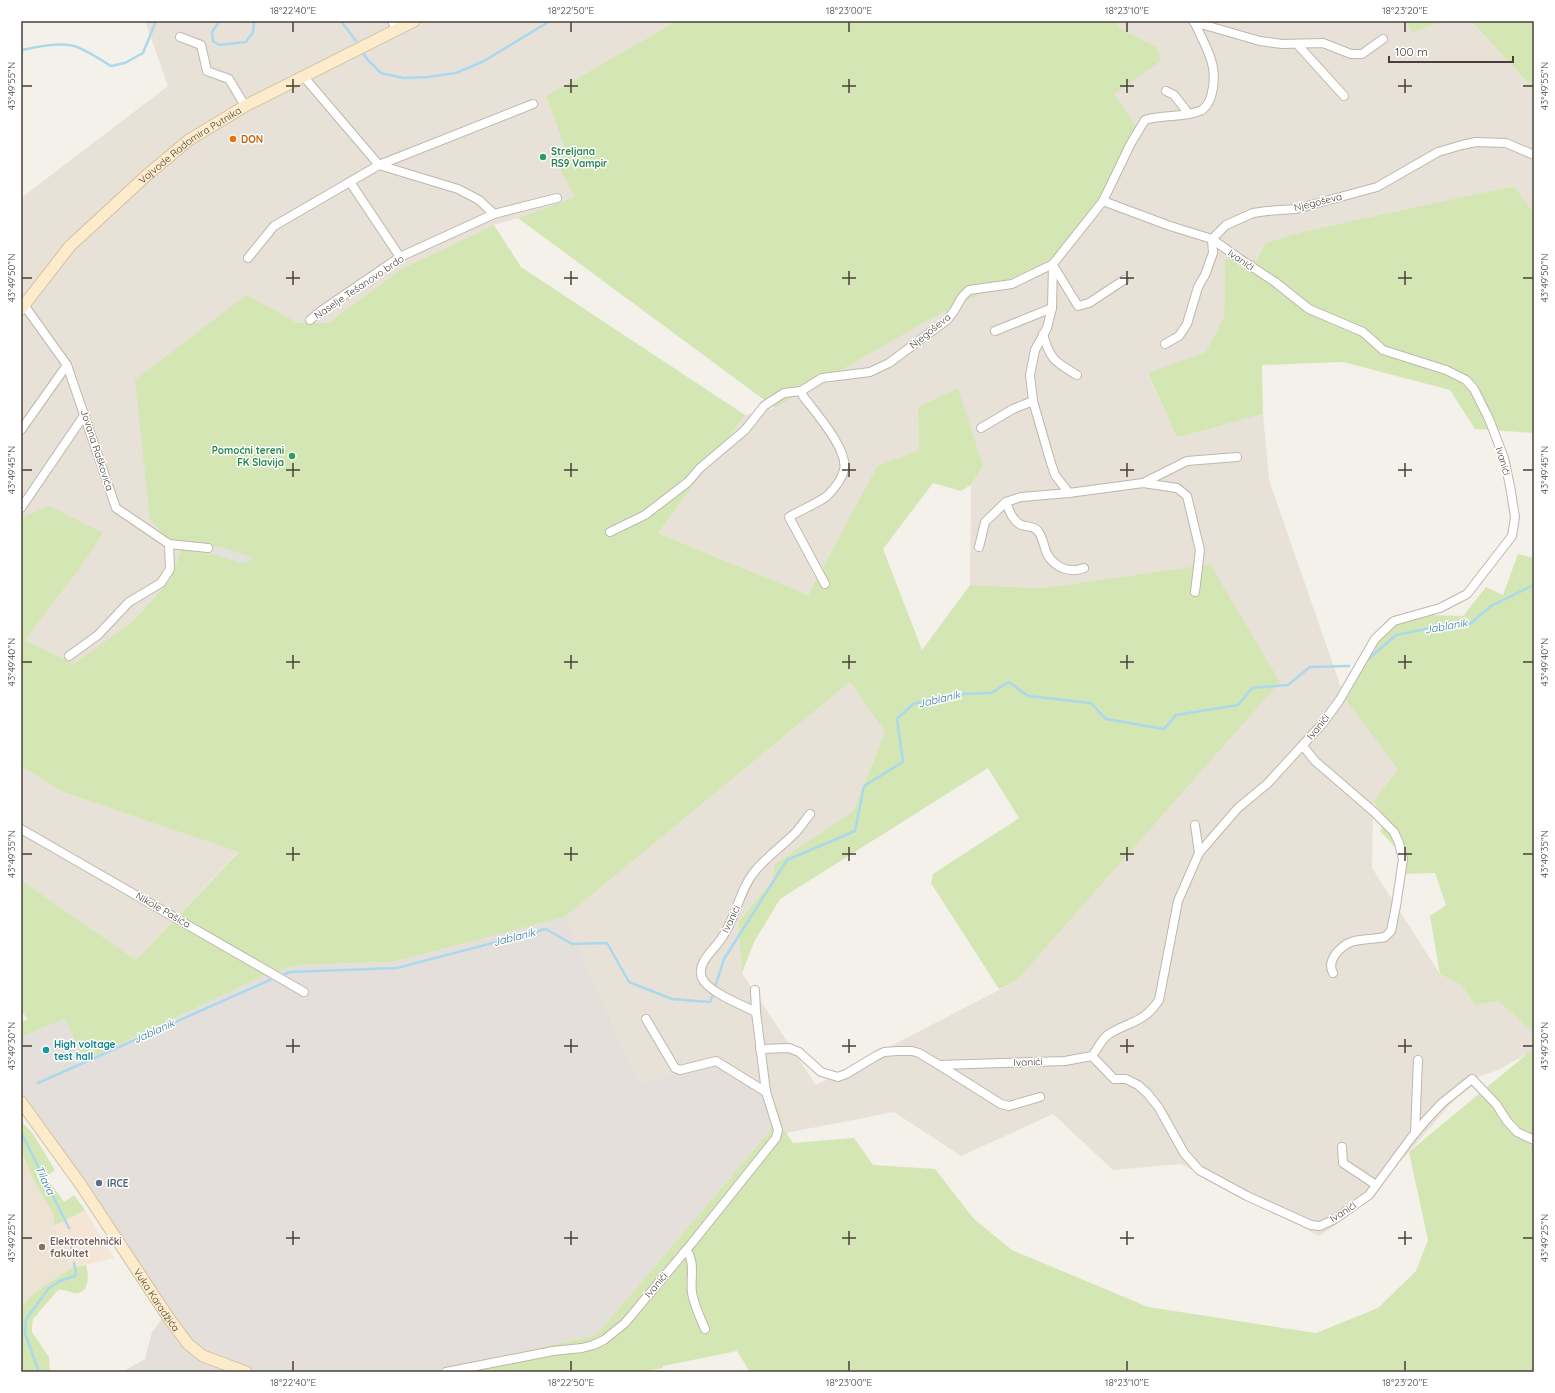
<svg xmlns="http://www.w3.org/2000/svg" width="1555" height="1393" font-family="Quicksand,sans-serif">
  <rect width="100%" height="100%" fill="#f4f0ea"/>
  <g fill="#e8e1d8">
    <path d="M145,21h532l-131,75 20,55 11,47 -59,20 -24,7 -93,44 -73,54h-30l-52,-27 -96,224 30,33 -10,27 -37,41 -59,44 -49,-25 50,-65 -54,-57v-320l147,-112z"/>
    <path d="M1116,21h289l7,10 34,-10h25l63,68v124l-20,-27 -248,57 -10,17 -31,-1 -1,57 -18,37 -58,21 29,64 86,-24 6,66 76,219 53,70 -25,33 -1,66 68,106 21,11 14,20 23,-4 36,32v17l-36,20 -26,9 -63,73 -73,73 -17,11 -138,-72 -68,6 -60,-56 -92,42 -67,-44 -108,21 -3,-5 -68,-65 -76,20 -74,-166 285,-235 35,50 -32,79 -78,53 -3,17 -34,41 4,51 74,112 200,-104 194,-417 -167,24 -73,-3 1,-100 12,-19 -65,-59 1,43 -42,16 -69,129 -150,-62 87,-118 30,-7 154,-88 125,-63 60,-163 43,-47 -38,-19z"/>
    <path d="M21,766l42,26 176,59 -103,109 -115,-80z"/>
  </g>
  <path fill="#f4e5d7" d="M85,1210l29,48 -43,10 -17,-42z"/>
  <path fill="#e4dfdb" d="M565,917l74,166 76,-20 47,31 9,32 -2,6 -173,203 -164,37h-310l23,-13 7,-27 17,-22 -148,-207v-66l44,-18 19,42 184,-87 30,-9 95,-3z"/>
  <path fill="#ece3d5" d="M21,1150l12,29 21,36v11l17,42 -38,26 -12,13z"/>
  <g fill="#d5e6b5">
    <path d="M677,21h439l3,7 38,19 4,14 -47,33 22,32 -35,72 -47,59 -125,63 -154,88 -257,-190 57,-21 -18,-34 9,-12 -20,-55z"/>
    <path d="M1405,21h41l-34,11z"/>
    <path d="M1471,21h63v68z"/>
    <path d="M1514,186l20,27v220l-59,-4 -25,-39 -107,-28 -81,3 1,49 -86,24 -29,-65 58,-21 18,-36 1,-57 31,1 10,-17 36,-11z"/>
    <path d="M494,225l27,42 224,148 -87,118 150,62 69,-129 42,-16 -1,-43 40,-19 25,78 -12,19 -10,6 -28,-8 -50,66 39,101 48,-65 73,3 167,-24 70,118 -264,299 -17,8 -68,-106 2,-9 86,-56 -31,-50 -208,131 -26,43 -12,31 -4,-51 34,-41 3,-17 78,-53 32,-79 -35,-50 -285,235 -172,45 -95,3 -30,9 -184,87 -19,-42 -44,18v-15l7,-3 -7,-8v-131l115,80 103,-108 -176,-60 -42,-26v-248l29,-12 53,27 -28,42 -50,65 49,24 59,-43 37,-41 10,-27 -30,-33 -15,-140 111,-85 52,28h30l73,-54z"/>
    <path d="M1518,554l16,4v475l-36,-32 -23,4 -14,-20 -21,-11 -10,-58 16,-11 -11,-32 -37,1 1,-23 -19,-20 7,-11 -14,-18 25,-33 -53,-70 21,-44 28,-34 38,-6 31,1 23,-29 17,8z"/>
    <path d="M1534,1050v322h-784l-13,-21 -74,15v2l-25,4h-206l164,-37 173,-203 2,-6 -9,-32 15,12 6,22 10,15 61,-5 19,27 62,4 39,50 38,31 136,57 168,26 62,-25 38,-37 12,-31 -19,-88 119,-99z"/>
    <path d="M21,1121l12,13 22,36 -9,7 18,25 10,-7 11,15 -31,16v-11l-21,-36 -12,-29z"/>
    <path d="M86,1265c3,9 4,30 -12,28 -6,-1 -10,-4 -16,-3l-25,29 -1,8v5l17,25 1,15h-29v-65l12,-13 38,-26z"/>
  </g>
  <path fill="#e3e1de" d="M219,546l34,12 -9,6 -46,-15z"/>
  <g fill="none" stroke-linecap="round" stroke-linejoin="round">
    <g stroke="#aad8ed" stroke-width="2.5">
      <path d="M218,21l1,1 -7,10 1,9 6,4 27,-3 7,-10 1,-11"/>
      <path d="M341,21l15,20"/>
      <path d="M363,53l4,6 14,14 22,5 25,-1 28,-4 28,-12 66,-40"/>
      <path d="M21,72l1,-22c12,-3 35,-7 47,-5 12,1 32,15 42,21l14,-3 18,-10 13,-32"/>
      <path d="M1366,661l30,-26 40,-8 34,-3 21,-18 43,-21"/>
      <path d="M285,974l5,-2 107,-4 149,-39 26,15 35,-1 22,39 43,17 38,3 2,-5"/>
      <path d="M716,984l8,-25 63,-99 68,-29 9,-45 39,-24 -6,-43 16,-15 43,-10 35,-1 18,-11 19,14 63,7 15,16 58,10 12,-14 62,-10 14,-17 36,-3 22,-18 39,-1"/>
      <path d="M38,1083l232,-103"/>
      <path d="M21,1132l48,96"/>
      <path d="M70,1240l2,14"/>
      <path d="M39,1372l-14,-39 1,-14 23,-31 11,-7 15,-5 1,-3 -2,-10"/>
    </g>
    <g stroke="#bfb7ad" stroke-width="10">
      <g id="street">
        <path d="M392,21l4,9"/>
        <path d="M1194,22l66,19 22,3 41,-1 28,11h11l21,-15"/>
        <path d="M180,37l21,8 6,26 22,8 16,27"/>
        <path d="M1297,44l47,52"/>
        <path d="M304,77l75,88 154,-61"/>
        <path d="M1166,91l8,4 15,19"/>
        <path d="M350,182l50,75"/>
        <path d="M1103,201l67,25 42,13 14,-14 27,-12 14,-2 29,-2 81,-22 61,-35 24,-7 14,-3 30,1 28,12"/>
        <path d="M494,214l63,-16"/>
        <path d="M248,258l26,-32 105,-61 79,24 21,11 15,14 -94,43 -79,54 -11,9"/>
        <path d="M1053,264l-1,44 -5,20 -12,22 -5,25 3,26 17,59 5,15 14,18"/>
        <path d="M1053,265l25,41 11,-3 35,-23"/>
        <path d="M24,305l43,60 49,143 53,36 39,4"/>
        <path d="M995,331l57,-23"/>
        <path d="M1043,334c7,26 12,28 34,41"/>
        <path d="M1165,344l14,-8 8,-12 11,-37 7,-12 8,-22 -1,-14"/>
        <path d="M801,391l2,5c12,16 46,54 41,74 -2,9 -11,20 -17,26 -9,7 -28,15 -38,21l36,67"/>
        <path d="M981,428l32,-19 20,-8"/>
        <path d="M21,430l46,-65"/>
        <path d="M1143,483l44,-22 50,-4"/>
        <path d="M1006,502c3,8 6,18 15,23 6,2 13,1 17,6 5,7 6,16 9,23 5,9 15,16 25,16 4,1 9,-1 12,-2"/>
        <path d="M21,508l64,-94"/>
        <path d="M610,532l35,-17 43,-33 12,-14 45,-38 19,-24 9,-6 11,-7 17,-2 21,-13 48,-6 19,-9 58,-43 7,-9 8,-14 7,-7 43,-6 41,-20 50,-63 28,-58 14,-23c18,-6 37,-2 55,-9 5,-2 9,-9 11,-14 9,-32 -5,-48 -17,-76"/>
        <path d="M979,547l6,-25 21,-20 15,-5 48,-4 74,-10 34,5 10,8 13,54 -5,42"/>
        <path d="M69,656l29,-21 31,-33 32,-19 9,-14 -1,-25"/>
        <path d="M1303,746l12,15 58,50 21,21 5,11 4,16 -7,47 -5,25 -6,6c-10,2 -21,2 -31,4 -13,4 -28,19 -21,32"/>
        <path d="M1195,825l4,28"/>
        <path d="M21,829l283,163"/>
        <path d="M756,1012c-14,-7 -48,-20 -54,-34 -6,-15 12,-28 19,-39 15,-20 18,-49 34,-68 12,-15 29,-26 42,-40 5,-6 9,-12 13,-17"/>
        <path d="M646,1019l29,49 5,2 36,-9 50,31"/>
        <path d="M760,1049l29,-1 10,4 22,20 17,5 8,-3 30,-18 8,-4 13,-1h15l7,2 20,12 126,-4 27,-5c6,-7 9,-17 17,-22 21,-13 35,-11 50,-34l19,-99 21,-48 39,-45 29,-24 55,-60 17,-23 36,-62 19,-18 46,-13 27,-14 45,-58 3,-19 -5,-31 -6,-28 -15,-39 -15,-30 -8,-9 -20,-10 -63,-20 -20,-18 -54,-23 -34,-27 -35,-23 -28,-20"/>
        <path d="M1092,1056l22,23h12l12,6 9,8 12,15 25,45 15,17 48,26 64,29 9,1 15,-7 34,-24 42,-57 15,-18 16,-17 30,-24 24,25 11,17 10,11 17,8"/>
        <path d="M939,1065l62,39 8,2 31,-9"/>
        <path d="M1415,1133l3,-73"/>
        <path d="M1342,1147l1,16 33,22"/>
        <path d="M686,1250c10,12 4,28 6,43 2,12 8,24 13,36"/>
        <path d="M446,1372l107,-21 29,-3 11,-3 11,-5 21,-17 67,-80 84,-105 2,-8 -12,-38 -10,-80 -1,-22"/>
      </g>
    </g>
    <g stroke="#d4c19e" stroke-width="13">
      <g id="secondary">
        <path id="s1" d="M21,309l49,-63 77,-71 42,-35 56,-34 169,-85"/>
        <path id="s2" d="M21,1102l60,83 87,132 20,27 15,12 43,16"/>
      </g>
    </g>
    <use href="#street" stroke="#fff" stroke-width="8"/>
    <use href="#secondary" stroke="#fceccc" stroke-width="11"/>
  </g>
  <path fill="none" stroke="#484038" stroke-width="1.5" d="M293,22v10M571,22v10M849,22v10M1127,22v10M1405,22v10M293,79v14M571,79v14M849,79v14M1127,79v14M1405,79v14M22,86h10M286,86h14M564,86h14M842,86h14M1120,86h14M1398,86h14M1523,86h10M293,271v14M571,271v14M849,271v14M1127,271v14M1405,271v14M22,278h10M286,278h14M564,278h14M842,278h14M1120,278h14M1398,278h14M1523,278h10M293,463v14M571,463v14M849,463v14M1127,463v14M1405,463v14M22,470h10M286,470h14M564,470h14M842,470h14M1120,470h14M1398,470h14M1523,470h10M293,655v14M571,655v14M849,655v14M1127,655v14M1405,655v14M22,662h10M286,662h14M564,662h14M842,662h14M1120,662h14M1398,662h14M1523,662h10M293,847v14M571,847v14M849,847v14M1127,847v14M1405,847v14M22,854h10M286,854h14M564,854h14M842,854h14M1120,854h14M1398,854h14M1523,854h10M293,1039v14M571,1039v14M849,1039v14M1127,1039v14M1405,1039v14M22,1046h10M286,1046h14M564,1046h14M842,1046h14M1120,1046h14M1398,1046h14M1523,1046h10M293,1231v14M571,1231v14M849,1231v14M1127,1231v14M1405,1231v14M22,1238h10M286,1238h14M564,1238h14M842,1238h14M1120,1238h14M1398,1238h14M1523,1238h10M293,1361v10M571,1361v10M849,1361v10M1127,1361v10M1405,1361v10"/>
  <circle fill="#e8710a" stroke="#fff" stroke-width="1.5" cx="233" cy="139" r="4"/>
  <g fill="#2e9e5b" stroke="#fff" stroke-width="1.5">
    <circle cx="543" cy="157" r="4"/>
    <circle cx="292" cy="456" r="4"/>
  </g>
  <circle fill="#0f9aa8" stroke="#fff" stroke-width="1.5" cx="46" cy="1050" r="4"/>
  <circle fill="#5c6f8a" stroke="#fff" stroke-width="1.5" cx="99" cy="1183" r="4"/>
  <circle fill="#8d6e63" stroke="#fff" stroke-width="1.5" cx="42" cy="1247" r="4"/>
  <g text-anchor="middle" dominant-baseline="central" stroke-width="3" stroke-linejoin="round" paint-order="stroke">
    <g font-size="10" font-weight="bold" fill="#c56008" stroke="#fff" text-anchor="start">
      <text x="241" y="139">DON</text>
    </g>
    <g font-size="10" fill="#484038" stroke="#fff">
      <text stroke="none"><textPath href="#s1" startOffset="237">Vojvode Radomira Putnika</textPath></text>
      <text transform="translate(1318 202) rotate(-14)">Njegoševa</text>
      <text transform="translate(1241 260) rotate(34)">Ivanići</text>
      <text transform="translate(359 287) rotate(-34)">Naselje Tešanovo brdo</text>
      <text transform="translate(930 331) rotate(-39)">Njegoševa</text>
      <text transform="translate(97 450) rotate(72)">Jovana Raškovića</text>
      <text transform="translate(1503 461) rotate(73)">Ivanići</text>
      <text transform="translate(1318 727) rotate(-51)">Ivanići</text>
      <text transform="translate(163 910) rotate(30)">Nikole Pašića</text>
      <text transform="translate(731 919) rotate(-65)">Ivanići</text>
      <text transform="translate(1028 1062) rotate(-2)">Ivanići</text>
      <text transform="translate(1343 1212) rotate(-33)">Ivanići</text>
      <text transform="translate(656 1285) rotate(-50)">Ivanići</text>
      <text stroke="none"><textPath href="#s2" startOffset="240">Vuka Karadžića</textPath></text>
    </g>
    <g font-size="10" font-weight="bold" fill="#27864d" stroke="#fff" text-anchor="start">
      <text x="551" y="151">Streljana<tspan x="551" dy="12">RS9 Vampir</tspan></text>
      <text x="284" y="450" text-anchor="end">Pomoćni tereni<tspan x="284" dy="12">FK Slavija</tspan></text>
    </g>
    <g font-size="10" font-weight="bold" fill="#0d838f" stroke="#fff" text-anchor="start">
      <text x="54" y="1044">High voltage<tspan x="54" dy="12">test hall</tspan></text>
    </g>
    <g font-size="10" font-weight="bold" fill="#4e5e75" stroke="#fff" text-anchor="start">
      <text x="107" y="1183">IRCE</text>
    </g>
    <g font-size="10" font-weight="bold" fill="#785e54" stroke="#fff" text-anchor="start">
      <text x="50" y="1241">Elektrotehnički<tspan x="50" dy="12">fakultet</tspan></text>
    </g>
    <g font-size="11" font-style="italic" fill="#337b9f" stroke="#fff">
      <text transform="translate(1446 626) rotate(-10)">Jablanik</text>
      <text transform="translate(939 699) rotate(-13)">Jablanik</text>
      <text transform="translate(514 937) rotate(-14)">Jablanik</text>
      <text transform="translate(154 1031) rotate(-24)">Jablanik</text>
      <text transform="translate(45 1180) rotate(64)">Tilava</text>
    </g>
  </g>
  <rect width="1555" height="1393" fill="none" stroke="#ffffff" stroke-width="44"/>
  <path d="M1389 56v6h124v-6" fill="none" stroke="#484038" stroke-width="2"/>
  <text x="1395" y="56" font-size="12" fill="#484038" stroke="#ffffff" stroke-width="3" paint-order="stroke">100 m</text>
  <rect x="22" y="22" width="1511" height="1349" fill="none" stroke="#484038" stroke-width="1.5"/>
  <g font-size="10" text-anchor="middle" fill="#484038">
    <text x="293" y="14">18°22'40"E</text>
    <text x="571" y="14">18°22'50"E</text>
    <text x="849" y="14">18°23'00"E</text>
    <text x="1127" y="14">18°23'10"E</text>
    <text x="1405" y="14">18°23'20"E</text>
    <text transform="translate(11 86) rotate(-90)" y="4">43°49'55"N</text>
    <text transform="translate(1544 86) rotate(-90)" y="4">43°49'55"N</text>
    <text transform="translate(11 278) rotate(-90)" y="4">43°49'50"N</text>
    <text transform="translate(1544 278) rotate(-90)" y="4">43°49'50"N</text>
    <text transform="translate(11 470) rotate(-90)" y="4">43°49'45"N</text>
    <text transform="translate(1544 470) rotate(-90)" y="4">43°49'45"N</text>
    <text transform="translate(11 662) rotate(-90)" y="4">43°49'40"N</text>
    <text transform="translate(1544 662) rotate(-90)" y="4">43°49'40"N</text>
    <text transform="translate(11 854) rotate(-90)" y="4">43°49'35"N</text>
    <text transform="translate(1544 854) rotate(-90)" y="4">43°49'35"N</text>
    <text transform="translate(11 1046) rotate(-90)" y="4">43°49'30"N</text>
    <text transform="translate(1544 1046) rotate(-90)" y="4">43°49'30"N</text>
    <text transform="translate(11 1238) rotate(-90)" y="4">43°49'25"N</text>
    <text transform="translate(1544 1238) rotate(-90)" y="4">43°49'25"N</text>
    <text x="293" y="1386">18°22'40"E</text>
    <text x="571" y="1386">18°22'50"E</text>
    <text x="849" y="1386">18°23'00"E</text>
    <text x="1127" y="1386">18°23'10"E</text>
    <text x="1405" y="1386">18°23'20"E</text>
  </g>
</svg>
